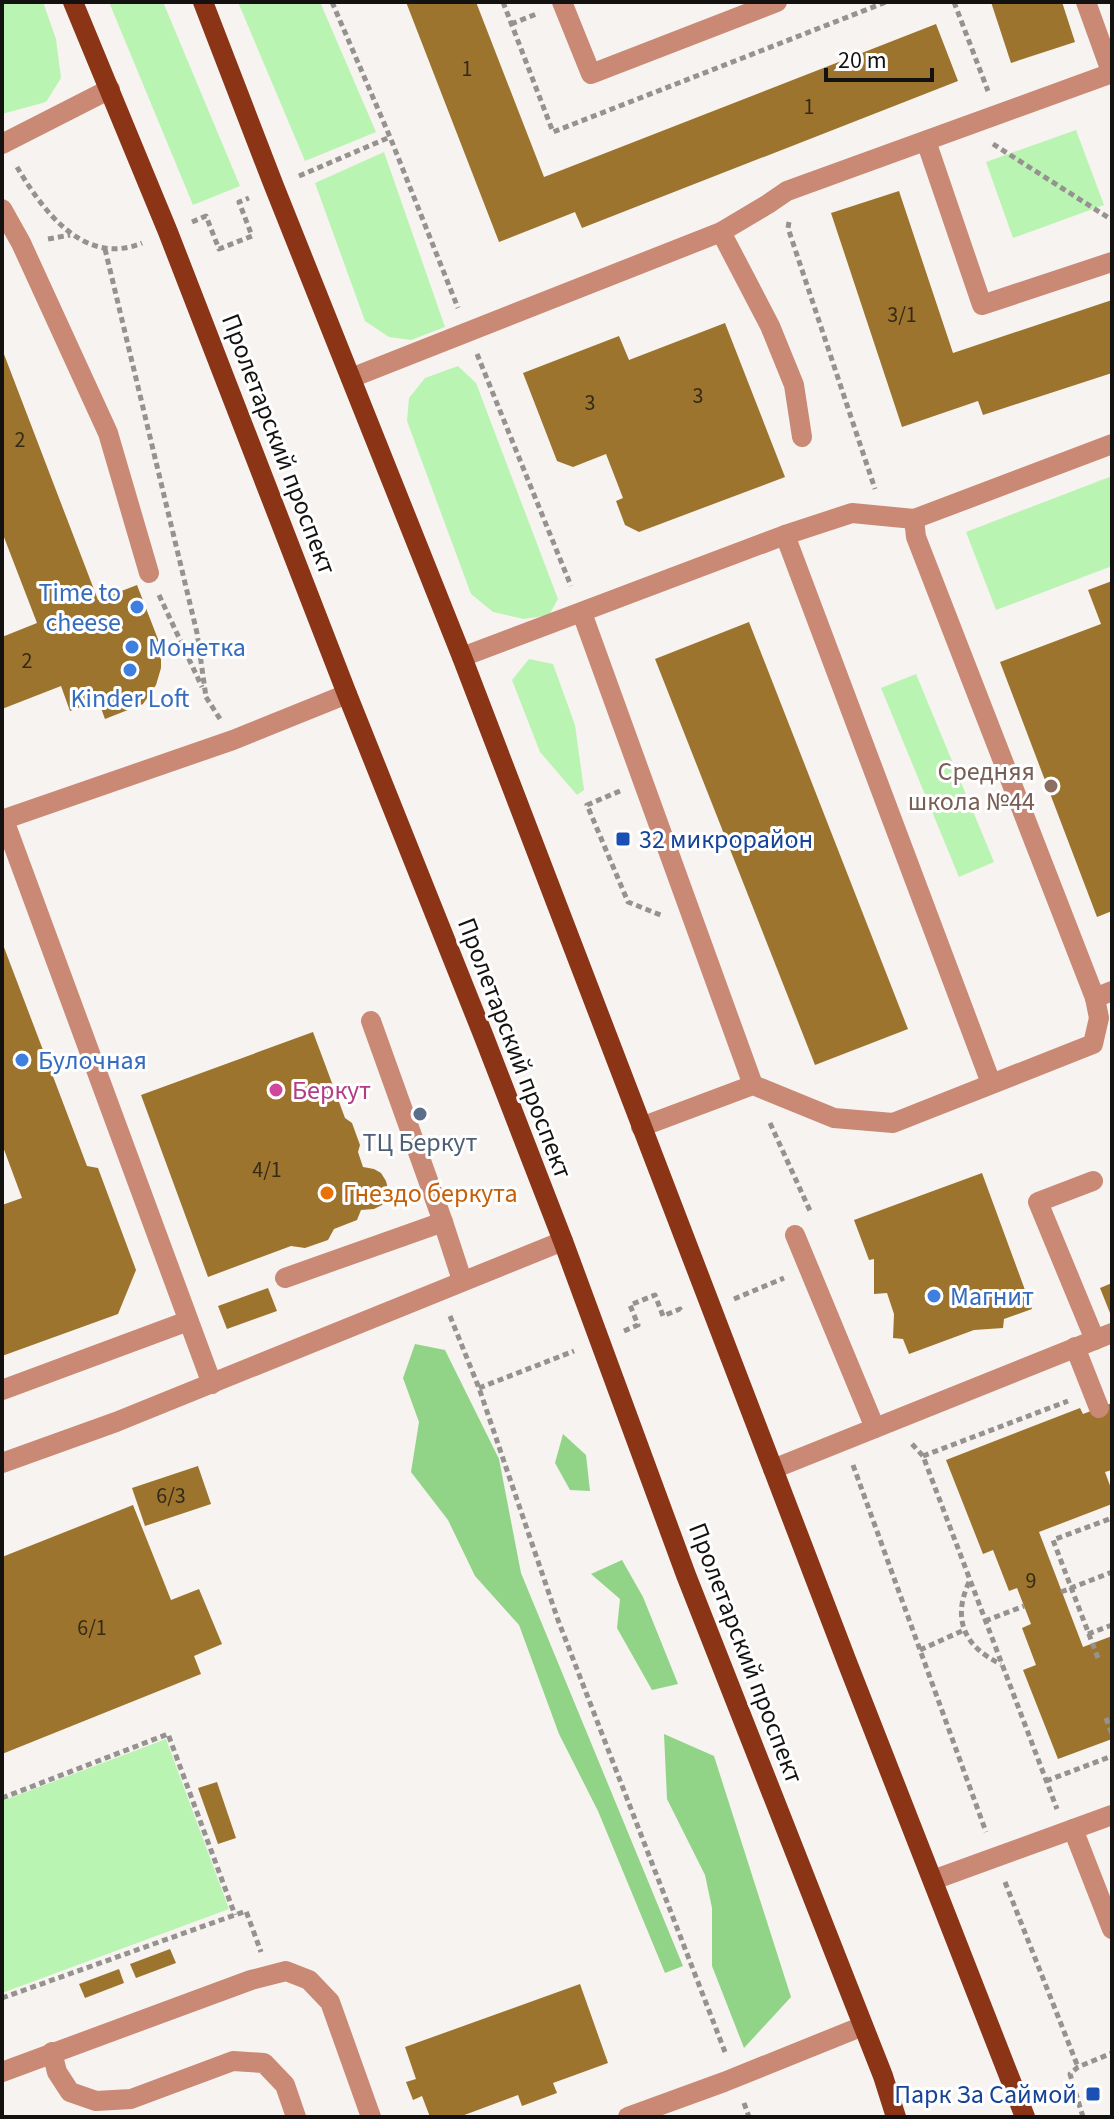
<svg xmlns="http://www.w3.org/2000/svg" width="1114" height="2119" font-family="'Source Sans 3',sans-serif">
  <rect width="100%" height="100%" fill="#f7f3f0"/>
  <g fill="#baf4b2">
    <path d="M2,2h41l13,37 5,39 -15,24 -44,12z"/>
    <path d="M109,2h54l77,184 -47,19z"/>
    <path d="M238,2h82l56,130 -71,29z"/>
    <path d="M1076,130l28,75 -91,33 -27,-76z"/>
    <path d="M384,152l61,175 -34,13 -22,-3 -24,-16 -50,-138z"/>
    <path d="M458,366l18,17 82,216 -9,16 -25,4 -31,-7 -22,-18 -64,-173 2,-23 16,-20z"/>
    <path d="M1112,476v90l-116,44 -30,-78z"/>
    <path d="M529,659l24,5 22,61 9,65 -7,5 -37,-43 -28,-72z"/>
    <path d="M916,674l78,188 -35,15 -78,-189z"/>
    <path d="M166,1739l63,170 -227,84v-192z"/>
  </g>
  <g fill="#91d488">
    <path d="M415,1344l30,6 54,109 22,114 162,393 -18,7 -67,-162 -39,-77 -40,-109 -44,-49 -27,-56 -37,-48 8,-50 -16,-44z"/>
    <path d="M563,1434l23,21 4,36 -20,-1 -15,-27z"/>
    <path d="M622,1560l21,37 35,87 -26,6 -35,-62 3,-29 -29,-25z"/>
    <path d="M664,1734l50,22 77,241 -47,51 -32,-82v-58l-7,-33 -38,-76z"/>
  </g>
  <g fill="#9c742d">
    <path d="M406,2h70l68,175 392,-153 22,57 -376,147 -7,-16 -76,30z"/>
    <path d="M991,2h71l13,40 -64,21z"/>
    <path d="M899,191l54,162 159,-53v73l-129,42 -5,-14 -76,26 -71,-214z"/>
    <path d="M725,323l60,154 -146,55 -14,-7 -9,-24 7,-3 -17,-44 -33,13 -16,-6 -34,-88 96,-37 10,24z"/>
    <path d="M2,349l96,251 39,-15 24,62v21l-5,17 -13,19 -38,15 -7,-19 -28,11 -9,-25 -59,23v-72l35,-14 -35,-91z"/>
    <path d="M1112,581v330l-15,6 -97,-255 101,-38 -13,-34z"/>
    <path d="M749,622l159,407 -93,36 -160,-406z"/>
    <path d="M2,942l85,224 11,2 38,102 -18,44 -116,42v-151l20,-7 -20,-54z"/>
    <path d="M313,1032l32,86 7,5 8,22 -2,7 5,15 11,2 7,4 5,8 2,8 -2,8 -4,8 -8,4 -13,1 -4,10 -23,9 -6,11 -23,8 -14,-2 -83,31 -67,-182z"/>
    <path d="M982,1173l50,136 -28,10 -1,9 -29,2 -65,24 -6,-15 -10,-1 1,-24 -7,-21 -13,1v-35l-5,1 -15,-40z"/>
    <path d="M1112,1283v35l-12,-30z"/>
    <path d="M268,1288l9,23 -50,18 -9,-23z"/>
    <path d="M1112,1403v67l-7,2 7,19v13l-73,28 44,115 29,-11v103l-54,20 -35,-89 13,-5 -14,-37 9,-4 -14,-36 -8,3 -16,-41 -10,4 -37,-94 134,-52 3,6z"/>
    <path d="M198,1466l13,38 -66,22 -13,-38z"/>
    <path d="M133,1505l38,95 28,-11 23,55 -28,12 7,18 -199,80v-197z"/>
    <path d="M217,1782l19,56 -18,6 -20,-56z"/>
    <path d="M170,1949l6,14 -40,15 -6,-14z"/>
    <path d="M119,1969l5,14 -39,15 -6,-14z"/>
    <path d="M580,1984l28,79 -55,20 4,10 -35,13 -4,-11 -59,22h-29l-8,-21 -9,4 -7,-18 10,-3 -11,-32z"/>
  </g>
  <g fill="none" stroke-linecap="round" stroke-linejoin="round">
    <g stroke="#959290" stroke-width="5" stroke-dasharray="6 4" stroke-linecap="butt">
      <path d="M332,2l58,135 68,171"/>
      <path d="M503,2l50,130 333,-130"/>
      <path d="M954,2l34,89"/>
      <path d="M511,24l28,-11"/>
      <path d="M993,144l119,76"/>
      <path d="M17,167c26,44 67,100 125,76"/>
      <path d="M299,176l91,-39"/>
      <path d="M192,222l14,-6 13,33 33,-13 -13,-34 10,-4"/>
      <path d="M789,222l-1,6 87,261"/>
      <path d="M48,239l22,-4"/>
      <path d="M105,249l92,384 9,64"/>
      <path d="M477,354l94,232"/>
      <path d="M159,595l43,92"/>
      <path d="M206,697l14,22"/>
      <path d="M620,791l-33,14 41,97 35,14"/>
      <path d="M770,1123l41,90"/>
      <path d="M734,1299l50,-21"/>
      <path d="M450,1316l29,72 79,232 167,432"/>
      <path d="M624,1331l14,-6 -8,-20 25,-10 8,21 17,-7 1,2"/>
      <path d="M479,1388l95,-37"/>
      <path d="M912,1444l11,12 134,353"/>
      <path d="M923,1456l145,-55"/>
      <path d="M853,1465l133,367"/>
      <path d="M969,1582c-17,37 -5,65 32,82"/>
      <path d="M1061,1592l51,-20"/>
      <path d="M985,1621l39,-15"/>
      <path d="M1088,1634l24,-9"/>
      <path d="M920,1650l44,-20"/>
      <path d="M1098,1658l-45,-118 59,-22"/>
      <path d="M1106,1718l6,16"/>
      <path d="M1046,1781l66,-25"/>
      <path d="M2,1798l166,-64 67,181"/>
      <path d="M1005,1882l73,185"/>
      <path d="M2,1998l244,-87 15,41"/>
      <path d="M744,2103l5,14"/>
      <path d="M1083,2117l-13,-43 8,-7 34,-14"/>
    </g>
    <g stroke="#c98975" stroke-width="20">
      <path d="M562,2l29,72 186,-72"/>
      <path d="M1086,2l26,72"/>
      <path d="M926,141l56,164 130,-43"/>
      <path d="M2,144l108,-55"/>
      <path d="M2,209l19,34 87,190 41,140"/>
      <path d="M721,232l49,94 24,59 8,52"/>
      <path d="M351,378l370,-146 47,-28 19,-13 325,-118"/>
      <path d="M914,519l2,18 179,461 17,-7"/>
      <path d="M785,535l206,548"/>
      <path d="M582,613l171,472"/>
      <path d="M462,657l323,-122 67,-22 62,6 198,-75"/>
      <path d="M2,820l231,-80 114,-46"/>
      <path d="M4,820l208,564"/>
      <path d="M371,1021l72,201 19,58"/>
      <path d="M641,1127l112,-42 81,33 59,5 200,-79 6,-26 -4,-20"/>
      <path d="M1093,1181l-55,21 57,138"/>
      <path d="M795,1235l80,193"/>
      <path d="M285,1278l158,-56"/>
      <path d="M1075,1347l24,61"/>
      <path d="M2,1390l186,-69"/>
      <path d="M2,1463l114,-41 447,-181"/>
      <path d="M773,1469l339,-136"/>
      <path d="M1073,1829l39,100"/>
      <path d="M933,1880l179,-65"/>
      <path d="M52,2052l5,20 13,20 26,9 35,-2 102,-38 31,2 21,22 11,32"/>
      <path d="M2,2072l249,-92 35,-9 23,9 21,22 41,115"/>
      <path d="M628,2117l96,-35 139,-56"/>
    </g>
    <g stroke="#8b3416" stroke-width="20">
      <path d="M73,2l95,230 179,462 137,343 79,204 123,334 197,501 13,41"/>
      <path d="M203,2l71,184 188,471 385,1005 178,455"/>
    </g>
  </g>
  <g fill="#3f7fe0" stroke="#fff" stroke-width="3">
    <circle cx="137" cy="607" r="8"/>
    <circle cx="132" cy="647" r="8"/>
    <circle cx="130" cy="670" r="8"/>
    <circle cx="22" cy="1060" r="8"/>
    <circle cx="934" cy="1296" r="8"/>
  </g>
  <circle fill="#8d6e63" stroke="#fff" stroke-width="3" cx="1051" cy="786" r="8"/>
  <g fill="#1a4fb4" stroke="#fff" stroke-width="3">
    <rect x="615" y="831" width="16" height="16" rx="4"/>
    <rect x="1085" y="2086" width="16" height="16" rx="4"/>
  </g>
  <circle fill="#d1479c" stroke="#fff" stroke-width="3" cx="276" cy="1090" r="8"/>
  <circle fill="#5c6f8a" stroke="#fff" stroke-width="3" cx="420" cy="1114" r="8"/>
  <circle fill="#e8710a" stroke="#fff" stroke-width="3" cx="327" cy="1193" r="8"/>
  <g text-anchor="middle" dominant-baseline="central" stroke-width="6" stroke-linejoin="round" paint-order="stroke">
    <g font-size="22" fill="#352a18">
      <text x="467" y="69">1</text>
      <text x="809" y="107">1</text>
      <text x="902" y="315">3/1</text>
      <text x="698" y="396">3</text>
      <text x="590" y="403">3</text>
      <text x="20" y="440">2</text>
      <text x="27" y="661">2</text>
      <text x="267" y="1170">4/1</text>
      <text x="171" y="1496">6/3</text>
      <text x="1031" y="1581">9</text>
      <text x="92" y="1628">6/1</text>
    </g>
    <g font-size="26" fill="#131211" stroke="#fff">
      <text transform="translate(279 444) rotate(69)">Пролетарский проспект</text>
      <text transform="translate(515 1048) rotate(69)">Пролетарский проспект</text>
      <text transform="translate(746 1653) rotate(69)">Пролетарский проспект</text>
    </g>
    <g font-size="26" fill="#366cbe" stroke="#fff" text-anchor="start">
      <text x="121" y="592" text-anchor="end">Time to<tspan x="121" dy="30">cheese</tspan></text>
      <text x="148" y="647">Монетка</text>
      <text x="130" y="698" text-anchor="middle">Kinder Loft</text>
      <text x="38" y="1060">Булочная</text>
      <text x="950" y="1296">Магнит</text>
    </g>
    <g font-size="26" fill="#785e54" stroke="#fff" text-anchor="end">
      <text x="1035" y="771">Средняя<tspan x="1035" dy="30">школа №44</tspan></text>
    </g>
    <g font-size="26" fill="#164399" stroke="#fff" text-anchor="start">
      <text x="639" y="839">32 микрорайон</text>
      <text x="1077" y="2094" text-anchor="end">Парк За Саймой</text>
    </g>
    <g font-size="26" fill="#b23c85" stroke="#fff" text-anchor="start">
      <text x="292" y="1090">Беркут</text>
    </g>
    <g font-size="26" fill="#4e5e75" stroke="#fff">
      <text x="420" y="1142">ТЦ Беркут</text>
    </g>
    <g font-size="26" fill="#c56008" stroke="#fff" text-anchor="start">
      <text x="343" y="1193">Гнездо беркута</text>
    </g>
  </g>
  <rect width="1114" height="2119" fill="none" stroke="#131211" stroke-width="8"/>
  <path d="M826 68v12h106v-12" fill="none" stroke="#131211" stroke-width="4"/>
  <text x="838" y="68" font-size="24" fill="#131211" stroke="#ffffff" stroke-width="6" paint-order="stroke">20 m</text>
</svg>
